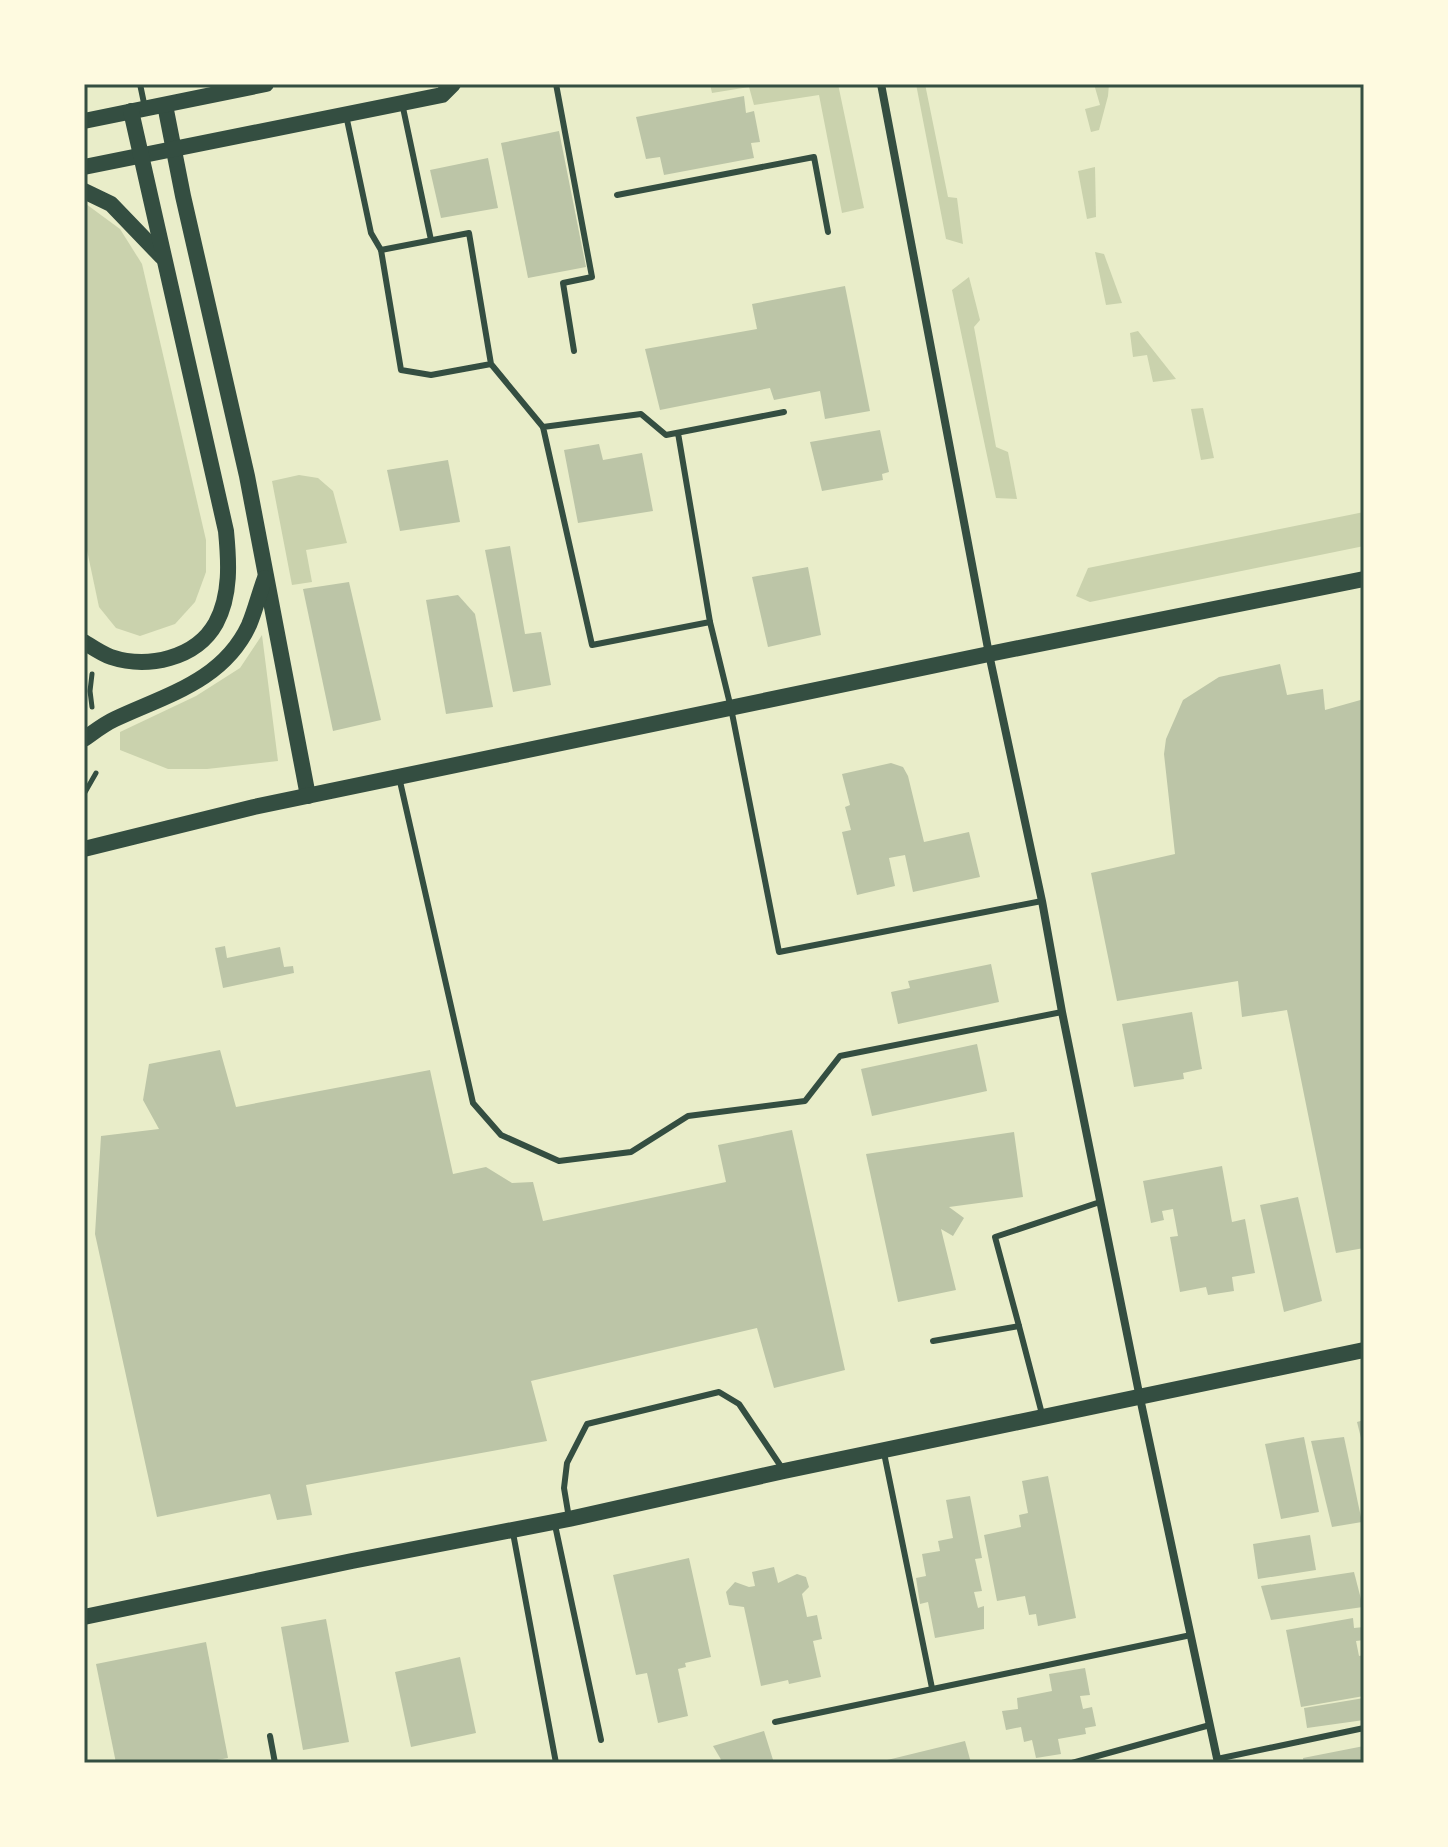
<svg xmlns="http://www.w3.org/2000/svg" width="1448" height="1847" font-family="Jost,sans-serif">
  <rect width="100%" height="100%" fill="#e9edc9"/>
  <g fill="#cad2ad">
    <path d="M710,84h128l26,124 -22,5 -23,-118 -65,10 -5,-18 -37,6z"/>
    <path d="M916,84h9l23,113 9,1 6,46 -17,-5z"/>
    <path d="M1094,84h15l-1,12 -9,34 -8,2 -6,-23 15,-4z"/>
    <path d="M1095,167l1,50 -9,2 -9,-48z"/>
    <path d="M84,204h2l34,25 22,35 64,276v32l-11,30 -20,22 -35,12 -24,-8 -17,-21 -15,-71z"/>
    <path d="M1095,252l9,2 18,49 -16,2z"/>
    <path d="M969,277l11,43 -6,7 22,120 12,5 9,47 -21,-1 -44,-208z"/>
    <path d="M1138,331l38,48 -23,3 -6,-27 -14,2 -3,-24z"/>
    <path d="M1203,408l11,50 -13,2 -10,-51z"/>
    <path d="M299,475l19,3 15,13 14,52 -41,7 6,32 -20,3 -20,-104z"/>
    <path d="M1364,512v34l-274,56 -14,-6 12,-28z"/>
    <path d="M262,635l16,126 -71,8h-39l-48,-19v-18l76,-36 44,-28z"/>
  </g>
  <g fill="#bcc5a7">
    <path d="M744,96l2,17 8,-2 6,31 -9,1 3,15 -90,17 -4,-18 -14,2 -10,-42z"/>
    <path d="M559,131l27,136 -58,11 -27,-135z"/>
    <path d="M488,158l10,50 -57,10 -11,-48z"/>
    <path d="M845,286l25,125 -45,8 -5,-28 -46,9 -4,-12 -110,22 -15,-61 112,-20 -5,-25z"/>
    <path d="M880,430l9,42 -7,2 1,6 -61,11 -12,-49z"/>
    <path d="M599,444l4,16 39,-7 11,58 -75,12 -14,-73z"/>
    <path d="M448,460l12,62 -60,9 -13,-61z"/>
    <path d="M510,546l15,88 16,-2 10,53 -38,7 -28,-142z"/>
    <path d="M808,567l13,68 -53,12 -16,-70z"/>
    <path d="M349,582l32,138 -48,11 -30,-142z"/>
    <path d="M458,595l17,19 18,93 -47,7 -20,-114z"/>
    <path d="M1280,664l7,31 36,-6 2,21 39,-11v549l-28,5 -49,-243 -45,7 -4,-36 -121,20 -26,-128 84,-19 -11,-100 2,-15 17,-39 36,-23z"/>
    <path d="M891,763l12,4 5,9 16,66 45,-10 11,45 -67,15 -8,-37 -16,3 6,28 -38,9 -15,-63 9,-2 -6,-23 5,-2 -8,-31z"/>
    <path d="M225,946l2,12 53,-11 4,20 9,-1 1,7 -71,15 -8,-40z"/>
    <path d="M991,964l8,38 -101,22 -7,-32 19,-4 -2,-7z"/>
    <path d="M1192,1012l10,57 -19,4 1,6 -50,8 -12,-63z"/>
    <path d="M977,1044l10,47 -115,25 -11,-47z"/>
    <path d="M220,1050l16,57 194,-37 23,104 33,-7 26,16 21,-1 10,39 183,-39 -8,-37 74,-15 53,240 -71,18 -17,-60 -226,53 16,60 -241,44 6,30 -35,5 -7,-26 -113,23 -62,-283 6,-98 58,-7 -16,-29 6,-36z"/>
    <path d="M1014,1132l9,65 -74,10 15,11 -11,18 -12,-7 15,61 -58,12 -32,-148z"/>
    <path d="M1222,1166l10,56 13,-3 10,54 -23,4 2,14 -26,4 -2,-8 -26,5 -10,-55 8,-1 -5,-27 -11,2 2,9 -13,3 -8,-42z"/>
    <path d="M1298,1197l24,104 -38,11 -24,-107z"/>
    <path d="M1364,1420v26h-1l-6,-24z"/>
    <path d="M1304,1437l15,75 -38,7 -16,-75z"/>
    <path d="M1344,1437l18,85 -30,5 -21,-86z"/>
    <path d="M1048,1476l28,142 -38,8 -2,-12 -7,1 -4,-19 -28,5 -13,-66 37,-8 -2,-12 9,-2 -6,-32z"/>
    <path d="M970,1496l12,62 -7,1 7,32 -8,1 4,16 6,-2v23l-49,9 -7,-36 -8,2 -4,-26 10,-2 -4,-22 18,-3 -2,-10 15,-3 -7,-38z"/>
    <path d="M1310,1535l6,35 -58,9 -5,-35z"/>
    <path d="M689,1558l22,99 -26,6 1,4 -8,2 10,47 -30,7 -11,-50 -11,2 -23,-100z"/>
    <path d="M774,1567l4,16 19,-9 9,3 3,10 -7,7 5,23 10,-2 5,24 -9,2 8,36 -32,7 -1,-4 -27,6 -17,-79 -15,-2 -3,-13 9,-10 14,5 6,-1 -3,-14z"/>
    <path d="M1354,1572l9,35 -92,13 -10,-34z"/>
    <path d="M1353,1618l1,10 10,-1v13l-8,1 3,15 5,-1v41l-63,11 -15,-77z"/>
    <path d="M326,1619l23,123 -46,8 -22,-123z"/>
    <path d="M206,1642l22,116 -27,5h-85l-20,-99z"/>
    <path d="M460,1657l16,76 -65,14 -16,-75z"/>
    <path d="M1085,1668l5,27 -10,1 3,13 9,-2 4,19 -11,2 1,6 -28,5 3,15 -25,4 -4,-18 -8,2 -3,-15 -15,3 -4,-19 16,-2 -1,-11 35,-7 -3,-17z"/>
    <path d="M1364,1698v22l-57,8 -3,-20z"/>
    <path d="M764,1731l10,32h-51l-10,-17z"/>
    <path d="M965,1741l6,22h-92v-1z"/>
    <path d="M1364,1746v17h-60l-1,-5z"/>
  </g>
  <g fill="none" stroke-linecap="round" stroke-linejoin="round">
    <g stroke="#344e41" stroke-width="5">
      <path d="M92,707l-2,-16 2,-17"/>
      <path d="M84,794l12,-21"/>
    </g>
    <g stroke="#344e41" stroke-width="6">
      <path d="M140,84l5,24"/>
      <path d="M556,84l36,193 -29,6 11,68"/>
      <path d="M402,103l29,137"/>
      <path d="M346,115l25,118 10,17"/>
      <path d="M617,195l197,-38 14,75"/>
      <path d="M491,364l-60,11 -30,-5 -20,-120 88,-17 22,131 52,63"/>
      <path d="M678,433l32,189 -118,23 -49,-218 98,-13 25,21 118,-23"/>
      <path d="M710,622l21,86 48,244 263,-51"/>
      <path d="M399,777l74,326 28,32 58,26 72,-9 57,-36 117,-15 35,-45 222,-44"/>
      <path d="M1019,1326l23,88"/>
      <path d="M933,1341l86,-15 -24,-89 105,-35"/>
      <path d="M884,1453l48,235"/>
      <path d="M569,1518l-5,-30 3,-25 20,-39 132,-32 20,12 43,64"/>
      <path d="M555,1525l46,215"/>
      <path d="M513,1533l43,230"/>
      <path d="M775,1722l416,-87"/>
      <path d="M270,1736l5,27"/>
      <path d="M1217,1759l147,-31"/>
      <path d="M1072,1763l138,-38"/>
    </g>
    <path stroke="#344e41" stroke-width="8" d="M881,84l108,570 53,247 20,111 78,386 78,365"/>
    <g stroke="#344e41" stroke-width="16">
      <path d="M165,105l18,91 64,280 61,320"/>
      <path d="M84,121l182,-37"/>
      <path d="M84,167l358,-72 11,-11"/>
      <path d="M84,191l27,13 51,53"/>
      <path d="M84,642c8,5 18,12 27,15 36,12 85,2 105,-34 15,-28 13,-61 10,-92l-95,-420"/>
      <path d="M84,739c10,-7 20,-15 31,-20 51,-24 108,-38 134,-94 6,-14 10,-31 16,-47"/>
      <path d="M84,849l170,-42 735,-153 375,-75"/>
      <path d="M84,1617l268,-56 217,-42 215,-48 580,-121"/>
    </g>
  </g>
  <rect width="1448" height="1847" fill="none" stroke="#fefae0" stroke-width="172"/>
  <rect x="86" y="86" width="1276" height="1675" fill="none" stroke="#344e41" stroke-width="3"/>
</svg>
